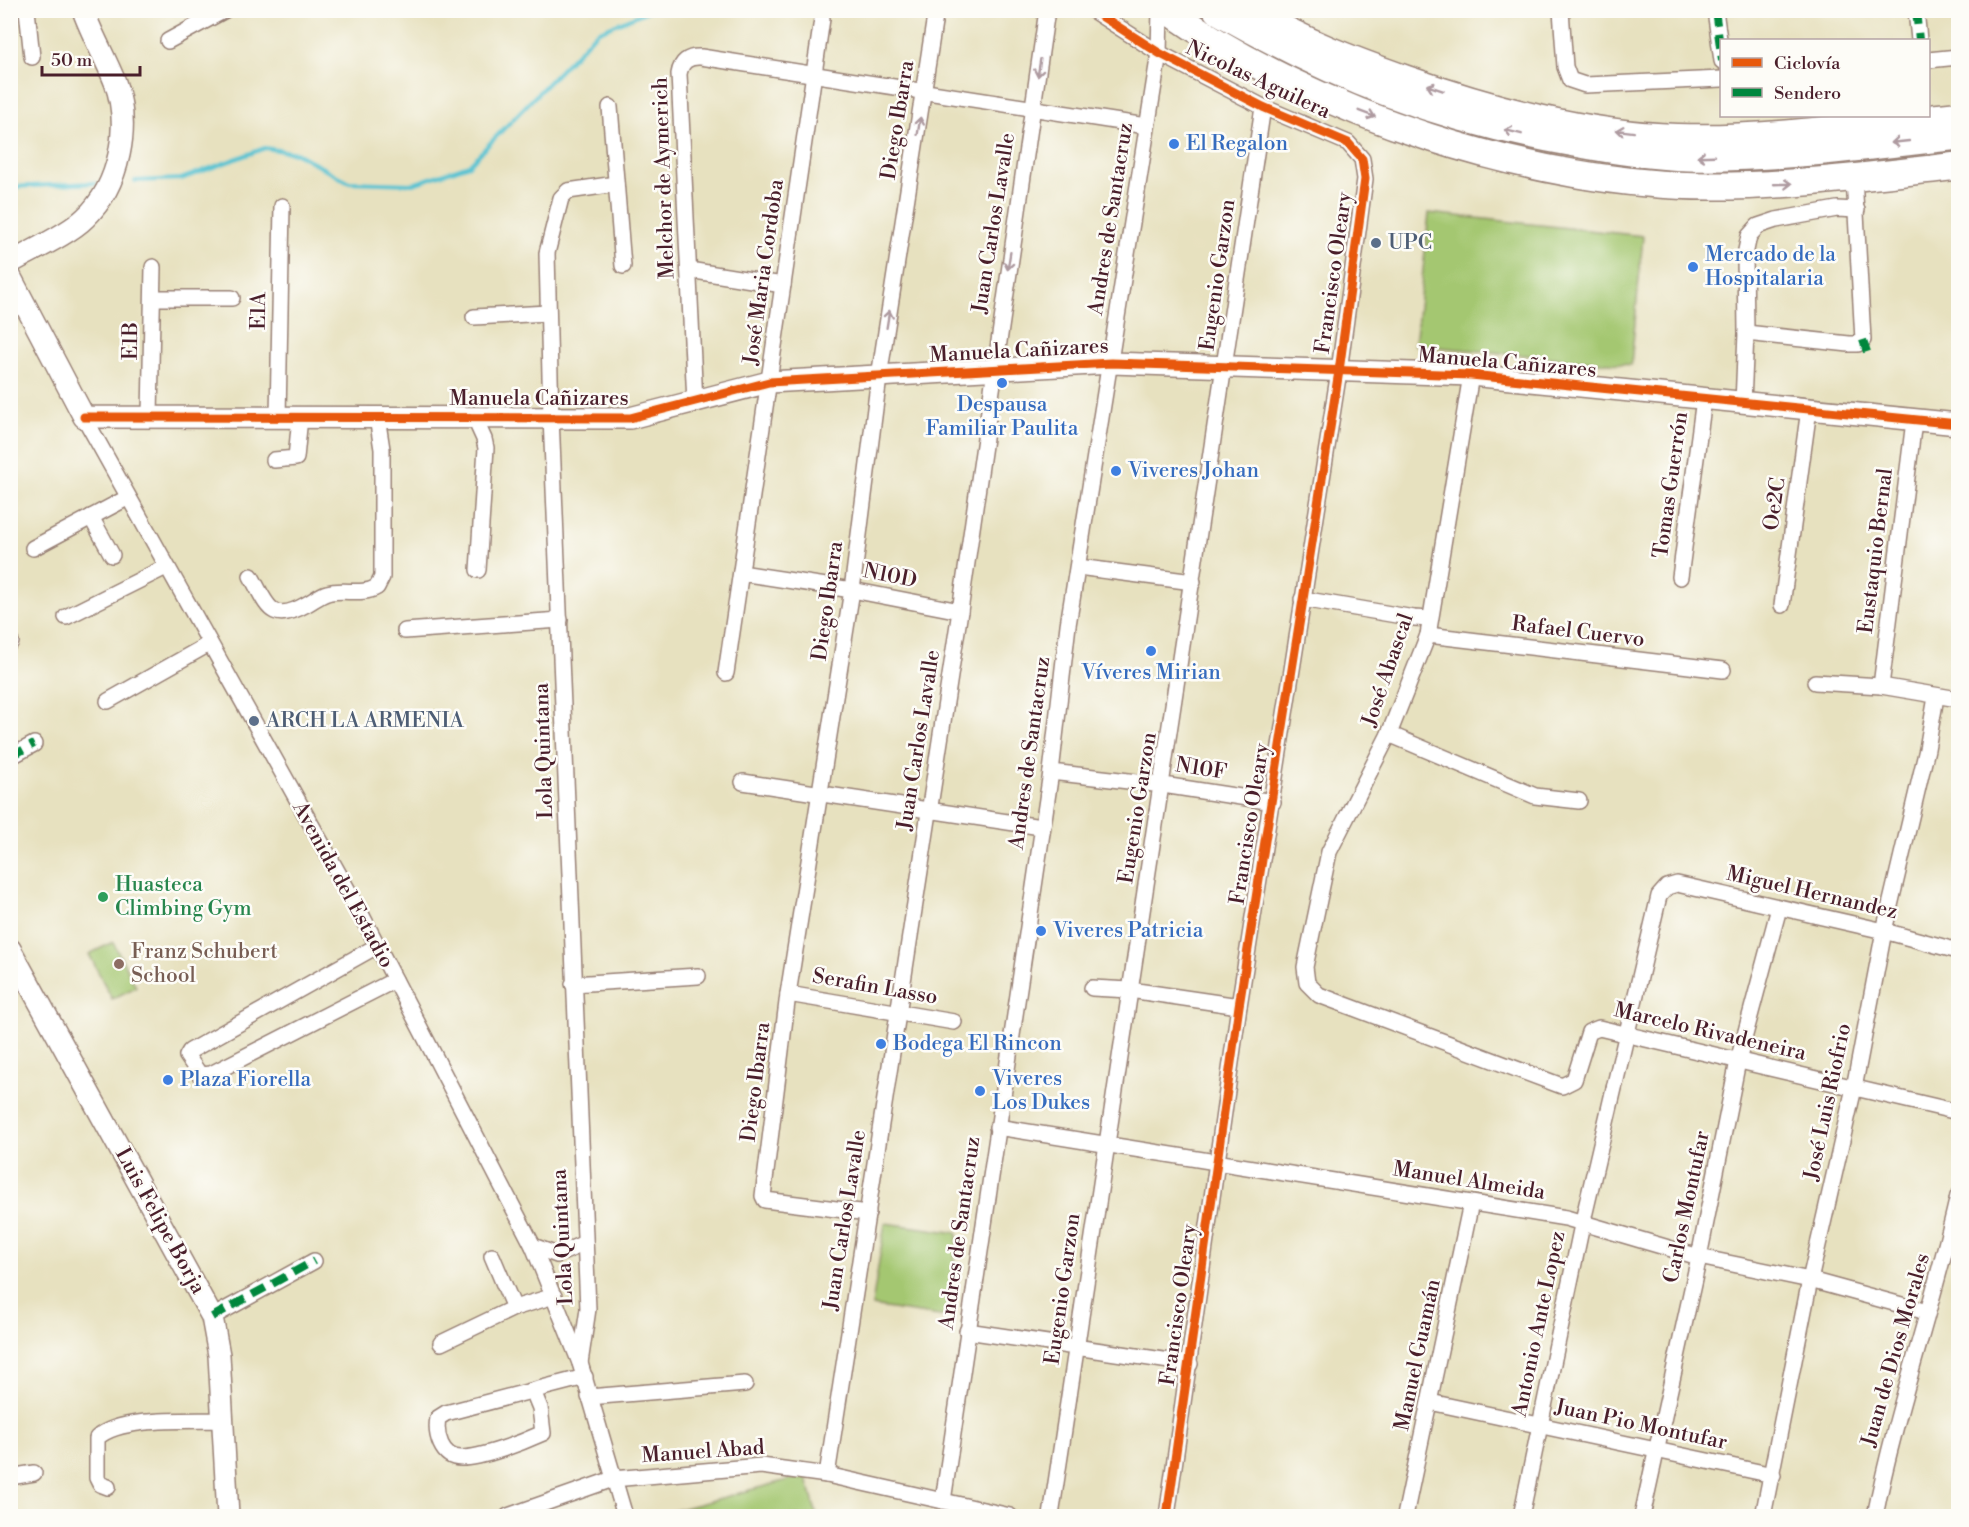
<svg xmlns="http://www.w3.org/2000/svg" width="1969" height="1527" font-family="'Libre Bodoni',serif">
  <rect width="100%" height="100%" fill="#fdfcf7"/>
  <filter id="ink" filterUnits="userSpaceOnUse"><feTurbulence type="fractalNoise" baseFrequency=".0167" numOctaves="2"/><feDisplacementMap in="SourceGraphic" scale="12" xChannelSelector="R" yChannelSelector="G"/><feConvolveMatrix kernelMatrix="1 2 1 2 8 2 1 2 1" color-interpolation-filters="sRGB"/></filter>
  <filter id="wash" filterUnits="userSpaceOnUse"><feTurbulence type="fractalNoise" baseFrequency=".008" numOctaves="4" result="noise"/><feDisplacementMap in="SourceGraphic" scale="24" xChannelSelector="R" yChannelSelector="G"/><feGaussianBlur stdDeviation="1.35" result="paint"/><feColorMatrix in="noise" values="0 0 0 0 0 0 0 0 0 0 0 0 0 0 0 0 0 1.4 0 .05"/><feComposite in="paint" operator="in"/></filter>
  <g filter="url(#wash)">
    <rect width="100%" height="100%" fill="#e7e1bf"/>
    <g fill="#a4c771" stroke="#77734e" stroke-width="1.5">
      <path d="M1429,213l214,23 -12,129 -216,-20z"/>
      <path d="M113,942l23,45 -24,12 -23,-45z"/>
      <path d="M885,1223l73,10 -12,84 -74,-11z"/>
      <path d="M806,1475l11,41h-162z"/>
    </g>
    <g fill="none" stroke-linecap="round" stroke-linejoin="round">
      <g stroke="#58c3d2" stroke-width="4">
        <path d="M135,181l46,-2 84,-31 31,5 52,29 65,2 56,-19 128,-133 53,-22"/>
        <path d="M10,187l85,-4"/>
      </g>
    </g>
  </g>
  <g filter="url(#ink)">
    <g fill="none" stroke-linecap="round" stroke-linejoin="round">
      <g stroke="#988075" stroke-width="18">
        <g id="street">
          <path d="M27,10l5,47"/>
          <path d="M1092,10l67,43 104,54 85,36 14,16 3,20 -26,192 -100,635 -72,510"/>
          <path d="M1561,10l4,57 5,13 15,5 137,-6"/>
          <path d="M1715,10l7,51"/>
          <path d="M1916,10l3,30"/>
          <path d="M168,41l57,-31"/>
          <path d="M1928,60l30,-3"/>
          <path d="M610,107l13,159"/>
          <path d="M689,270l94,15"/>
          <path d="M153,298h79"/>
          <path d="M474,317l74,-4"/>
          <path d="M1746,333l103,11h9l5,-4 -9,-163"/>
          <path d="M1471,375l-43,260 -39,99 -60,118 -24,115 2,16 12,12 243,91 12,-6 15,-48 10,-4 359,84"/>
          <path d="M695,402l-16,-328c2,-12 9,-18 22,-17l445,69"/>
          <path d="M1743,403l3,-70 -1,-78 4,-19 9,-10 18,-6 61,-11 20,1"/>
          <path d="M150,415l3,-148"/>
          <path d="M84,417l277,497 172,332 47,117 45,153"/>
          <path d="M278,417l4,-211"/>
          <path d="M474,417l10,22 2,9 -8,122"/>
          <path d="M274,460l22,-2 4,-41"/>
          <path d="M91,517l21,38"/>
          <path d="M33,548l94,-50"/>
          <path d="M1078,567l115,15"/>
          <path d="M741,573l111,17 108,21"/>
          <path d="M251,576c17,30 19,49 56,28 6,-3 13,-9 20,-11 16,-5 35,3 50,-6l5,-10v-128l-5,-32"/>
          <path d="M1680,577l24,-178"/>
          <path d="M1302,599l112,19 16,1"/>
          <path d="M1782,605l27,-196"/>
          <path d="M66,617l100,-50"/>
          <path d="M405,631l155,-11"/>
          <path d="M1428,635l295,35"/>
          <path d="M10,642h1"/>
          <path d="M726,673l96,-654"/>
          <path d="M1815,682l66,4 77,13"/>
          <path d="M1881,686l33,-265"/>
          <path d="M108,701l101,-57"/>
          <path d="M1389,734l146,62 44,5"/>
          <path d="M10,757l24,-13"/>
          <path d="M1051,772l112,13 110,17"/>
          <path d="M743,782l298,45"/>
          <path d="M377,946l-187,105 -3,5 13,19 11,-1 184,-94"/>
          <path d="M573,984l125,-8"/>
          <path d="M1092,988l38,2 109,16"/>
          <path d="M788,994l166,28"/>
          <path d="M997,1127l569,91 133,39 111,23 117,32"/>
          <path d="M868,1213l-103,-13 -2,-4 25,-202 64,-404 27,-213 57,-367"/>
          <path d="M533,1246l24,9 28,-12"/>
          <path d="M492,1256l22,52"/>
          <path d="M212,1317l102,-56"/>
          <path d="M967,1331l223,33"/>
          <path d="M441,1343l73,-35 40,-12"/>
          <path d="M580,1363l8,-54 -37,-892 -4,-164 14,-55 7,-7 48,-7"/>
          <path d="M533,1391l7,17 3,25c-20,9 -60,25 -82,25 -20,0 -26,-24 -23,-40l8,-5 139,-36"/>
          <path d="M589,1397l156,-13"/>
          <path d="M1430,1402l343,73"/>
          <path d="M827,1475l133,-864 87,-601"/>
          <path d="M10,1477l24,-4"/>
          <path d="M108,1487l-8,-3 -3,-6v-40c23,-22 94,-17 126,-18"/>
          <path d="M943,1501l108,-729 17,-147 91,-572 1,-43"/>
          <path d="M508,1516l105,-37 148,-13 66,9 183,41"/>
          <path d="M1051,1516l212,-1409"/>
          <path d="M1405,1516l66,-313"/>
          <path d="M1521,1516l61,-291 77,-329 8,-9 10,-3 207,47 74,20"/>
          <path d="M1642,1516l57,-259 39,-196 41,-153"/>
          <path d="M1763,1516l47,-236 44,-192 30,-157 43,-182 9,-52"/>
          <path d="M1875,1516c21,-108 59,-212 83,-320"/>
        </g>
      </g>
      <g stroke="#988075" stroke-width="24">
        <g id="secondary">
          <path d="M10,263c21,-12 59,-29 75,-45 35,-33 46,-92 30,-136 -10,-25 -23,-47 -32,-72"/>
          <path d="M10,276l74,141 546,1 139,-36 342,-19 360,12 487,49"/>
          <path d="M10,949l202,368 7,38 9,161"/>
        </g>
      </g>
      <g stroke="#988075" stroke-width="27">
        <path id="primary" d="M1253,10c49,30 100,49 154,68 86,30 178,55 270,58 94,3 188,-13 281,-22"/>
      </g>
      <g stroke="#988075" stroke-width="30">
        <g id="highway">
          <path d="M1168,10c145,103 368,177 546,176 82,0 163,-11 244,-20"/>
          <path d="M1217,10c118,68 223,110 358,133 37,7 75,13 113,14 90,2 181,-11 270,-21"/>
        </g>
      </g>
      <use href="#street" stroke="#fff" stroke-width="15"/>
      <use href="#secondary" stroke="#fff" stroke-width="21"/>
      <use href="#primary" stroke="#fff" stroke-width="24"/>
      <use href="#highway" stroke="#fff" stroke-width="27"/>
      <g stroke="#00873e" stroke-width="8" stroke-dasharray="15 8" stroke-linecap="butt">
        <path d="M1715,10l7,51"/>
        <path d="M1916,10l3,30"/>
        <path d="M1863,340l4,12"/>
        <path d="M10,642h1"/>
        <path d="M10,757l24,-13"/>
        <path d="M212,1317l102,-56"/>
      </g>
      <g stroke="#fdfcf7" stroke-width="13">
        <g id="cycleway">
          <path d="M1092,10l67,43 104,54 85,36 14,16 3,20 -26,192 -100,635 -72,510"/>
          <path d="M84,417l546,1 139,-36 342,-19 360,12 487,49"/>
        </g>
      </g>
      <use href="#cycleway" stroke="#e8590c" stroke-width="9"/>
    </g>
    <defs><path id="oneway-shaft" d="M-6 0H5M1.5-3L5.5 0L1.5 3" fill="none" stroke-width="1.6" stroke-linecap="round" stroke-linejoin="round" transform="scale(1.5)"/></defs>
    <g stroke="#ae9aa0">
      <use href="#oneway-shaft" transform="translate(1039 68) rotate(99)"/>
      <use href="#oneway-shaft" transform="translate(1435 88) rotate(-161)"/>
      <use href="#oneway-shaft" transform="translate(1367 114) rotate(21)"/>
      <use href="#oneway-shaft" transform="translate(919 126) rotate(-81)"/>
      <use href="#oneway-shaft" transform="translate(1625 131) rotate(-173)"/>
      <use href="#oneway-shaft" transform="translate(1513 132) rotate(-166)"/>
      <use href="#oneway-shaft" transform="translate(1900 142) rotate(174)"/>
      <use href="#oneway-shaft" transform="translate(1706 156) rotate(178)"/>
      <use href="#oneway-shaft" transform="translate(1783 184) rotate(-2)"/>
      <use href="#oneway-shaft" transform="translate(1009 261) rotate(99)"/>
      <use href="#oneway-shaft" transform="translate(888 319) rotate(-81)"/>
    </g>
  </g>
  <g fill="#3f7fe0" stroke="#fdfcf7" stroke-width="2">
    <circle cx="1174" cy="144" r="6"/>
    <circle cx="1693" cy="267" r="6"/>
    <circle cx="1002" cy="383" r="6"/>
    <circle cx="1116" cy="471" r="6"/>
    <circle cx="1151" cy="651" r="6"/>
    <circle cx="1041" cy="931" r="6"/>
    <circle cx="881" cy="1044" r="6"/>
    <circle cx="168" cy="1080" r="6"/>
    <circle cx="980" cy="1091" r="6"/>
  </g>
  <g fill="#5c6f8a" stroke="#fdfcf7" stroke-width="2">
    <circle cx="1376" cy="243" r="6"/>
    <circle cx="254" cy="721" r="6"/>
  </g>
  <circle fill="#2e9e5b" stroke="#fdfcf7" stroke-width="2" cx="103" cy="897" r="6"/>
  <circle fill="#8d6e63" stroke="#fdfcf7" stroke-width="2" cx="119" cy="964" r="6"/>
  <g text-anchor="middle" dominant-baseline="central" stroke-width="5" stroke-linejoin="round" paint-order="stroke">
    <g font-size="21" fill="#4a1f2b" stroke="#fdfcf7">
      <text transform="translate(1258 80) rotate(25)">Nicolas Aguilera</text>
      <text transform="translate(898 120) rotate(-81)">Diego Ibarra</text>
      <text transform="translate(664 178) rotate(-92)">Melchor de Aymerich</text>
      <text transform="translate(1111 219) rotate(-81)">Andres de Santacruz</text>
      <text transform="translate(994 223) rotate(-81)">Juan Carlos Lavalle</text>
      <text transform="translate(764 272) rotate(-82)">José Maria Cordoba</text>
      <text transform="translate(1334 273) rotate(-82)">Francisco Oleary</text>
      <text transform="translate(1218 275) rotate(-82)">Eugenio Garzon</text>
      <text transform="translate(259 311) rotate(-89)">E1A</text>
      <text transform="translate(131 341) rotate(-89)">E1B</text>
      <text transform="translate(1019 351) rotate(-3)">Manuela Cañizares</text>
      <text transform="translate(1507 363) rotate(5)">Manuela Cañizares</text>
      <text x="539" y="399">Manuela Cañizares</text>
      <text transform="translate(1671 485) rotate(-82)">Tomas Guerrón</text>
      <text transform="translate(1775 504) rotate(-82)">Oe2C</text>
      <text transform="translate(1876 551) rotate(-83)">Eustaquio Bernal</text>
      <text transform="translate(890 576) rotate(11)">N10D</text>
      <text transform="translate(828 601) rotate(-82)">Diego Ibarra</text>
      <text transform="translate(1578 632) rotate(7)">Rafael Cuervo</text>
      <text transform="translate(1388 670) rotate(-71)">José Abascal</text>
      <text transform="translate(919 740) rotate(-81)">Juan Carlos Lavalle</text>
      <text transform="translate(544 751) rotate(-92)">Lola Quintana</text>
      <text transform="translate(1030 753) rotate(-82)">Andres de Santacruz</text>
      <text transform="translate(1201 769) rotate(9)">N10F</text>
      <text transform="translate(1138 808) rotate(-81)">Eugenio Garzon</text>
      <text transform="translate(1250 824) rotate(-81)">Francisco Oleary</text>
      <text transform="translate(343 885) rotate(61)">Avenida del Estadio</text>
      <text transform="translate(1812 893) rotate(13)">Miguel Hernandez</text>
      <text transform="translate(875 987) rotate(10)">Serafin Lasso</text>
      <text transform="translate(1710 1032) rotate(13)">Marcelo Rivadeneira</text>
      <text transform="translate(756 1082) rotate(-83)">Diego Ibarra</text>
      <text transform="translate(1828 1102) rotate(-78)">José Luis Riofrio</text>
      <text transform="translate(1469 1181) rotate(9)">Manuel Almeida</text>
      <text transform="translate(1687 1207) rotate(-78)">Carlos Montufar</text>
      <text transform="translate(845 1220) rotate(-81)">Juan Carlos Lavalle</text>
      <text transform="translate(160 1221) rotate(61)">Luis Felipe Borja</text>
      <text transform="translate(960 1233) rotate(-82)">Andres de Santacruz</text>
      <text transform="translate(563 1237) rotate(-93)">Lola Quintana</text>
      <text transform="translate(1063 1289) rotate(-82)">Eugenio Garzon</text>
      <text transform="translate(1179 1305) rotate(-82)">Francisco Oleary</text>
      <text transform="translate(1539 1324) rotate(-78)">Antonio Ante Lopez</text>
      <text transform="translate(1896 1350) rotate(-74)">Juan de Dios Morales</text>
      <text transform="translate(1418 1355) rotate(-78)">Manuel Guamán</text>
      <text transform="translate(1641 1425) rotate(12)">Juan Pio Montufar</text>
      <text transform="translate(703 1452) rotate(-4)">Manuel Abad</text>
    </g>
    <g font-size="21" fill="#366cbe" stroke="#fdfcf7" text-anchor="start">
      <text x="1186" y="144">El Regalon</text>
      <text x="1705" y="255">Mercado de la<tspan x="1705" dy="24">Hospitalaria</tspan></text>
      <text x="1002" y="405" text-anchor="middle">Despausa<tspan x="1002" dy="24">Familiar Paulita</tspan></text>
      <text x="1128" y="471">Viveres Johan</text>
      <text x="1151" y="673" text-anchor="middle">Víveres Mirian</text>
      <text x="1053" y="931">Viveres Patricia</text>
      <text x="893" y="1044">Bodega El Rincon</text>
      <text x="992" y="1079">Viveres<tspan x="992" dy="24">Los Dukes</tspan></text>
      <text x="180" y="1080">Plaza Fiorella</text>
    </g>
    <g font-size="21" fill="#4e5e75" stroke="#fdfcf7" text-anchor="start">
      <text x="1388" y="243">UPC</text>
      <text x="266" y="721">ARCH LA ARMENIA</text>
    </g>
    <g font-size="21" fill="#27864d" stroke="#fdfcf7" text-anchor="start">
      <text x="115" y="885">Huasteca<tspan x="115" dy="24">Climbing Gym</tspan></text>
    </g>
    <g font-size="21" fill="#785e54" stroke="#fdfcf7" text-anchor="start">
      <text x="131" y="952">Franz Schubert<tspan x="131" dy="24">School</tspan></text>
    </g>
  </g>
  <rect width="1969" height="1527" fill="none" stroke="#fdfcf7" stroke-width="36"/>
  <rect x="1720" y="39" width="210" height="78" fill="#fdfcf7" stroke="#b5a4a5" stroke-width="1.5"/>
  <rect x="1732" y="58" width="30" height="9" fill="#e8590c" stroke="#b5a4a5" stroke-width="1.5"/>
  <text x="1774" y="69" font-size="18" fill="#4a1f2b">Ciclovía</text>
  <rect x="1732" y="88" width="30" height="9" fill="#00873e" stroke="#b5a4a5" stroke-width="1.5"/>
  <text x="1774" y="99" font-size="18" fill="#4a1f2b">Sendero</text>
  <path d="M42 66v9h98v-9" fill="none" stroke="#4a1f2b" stroke-width="3"/>
  <text x="51" y="66" font-size="18" fill="#4a1f2b" stroke="#fdfcf7" stroke-width="4.5" paint-order="stroke">50 m</text>
</svg>
